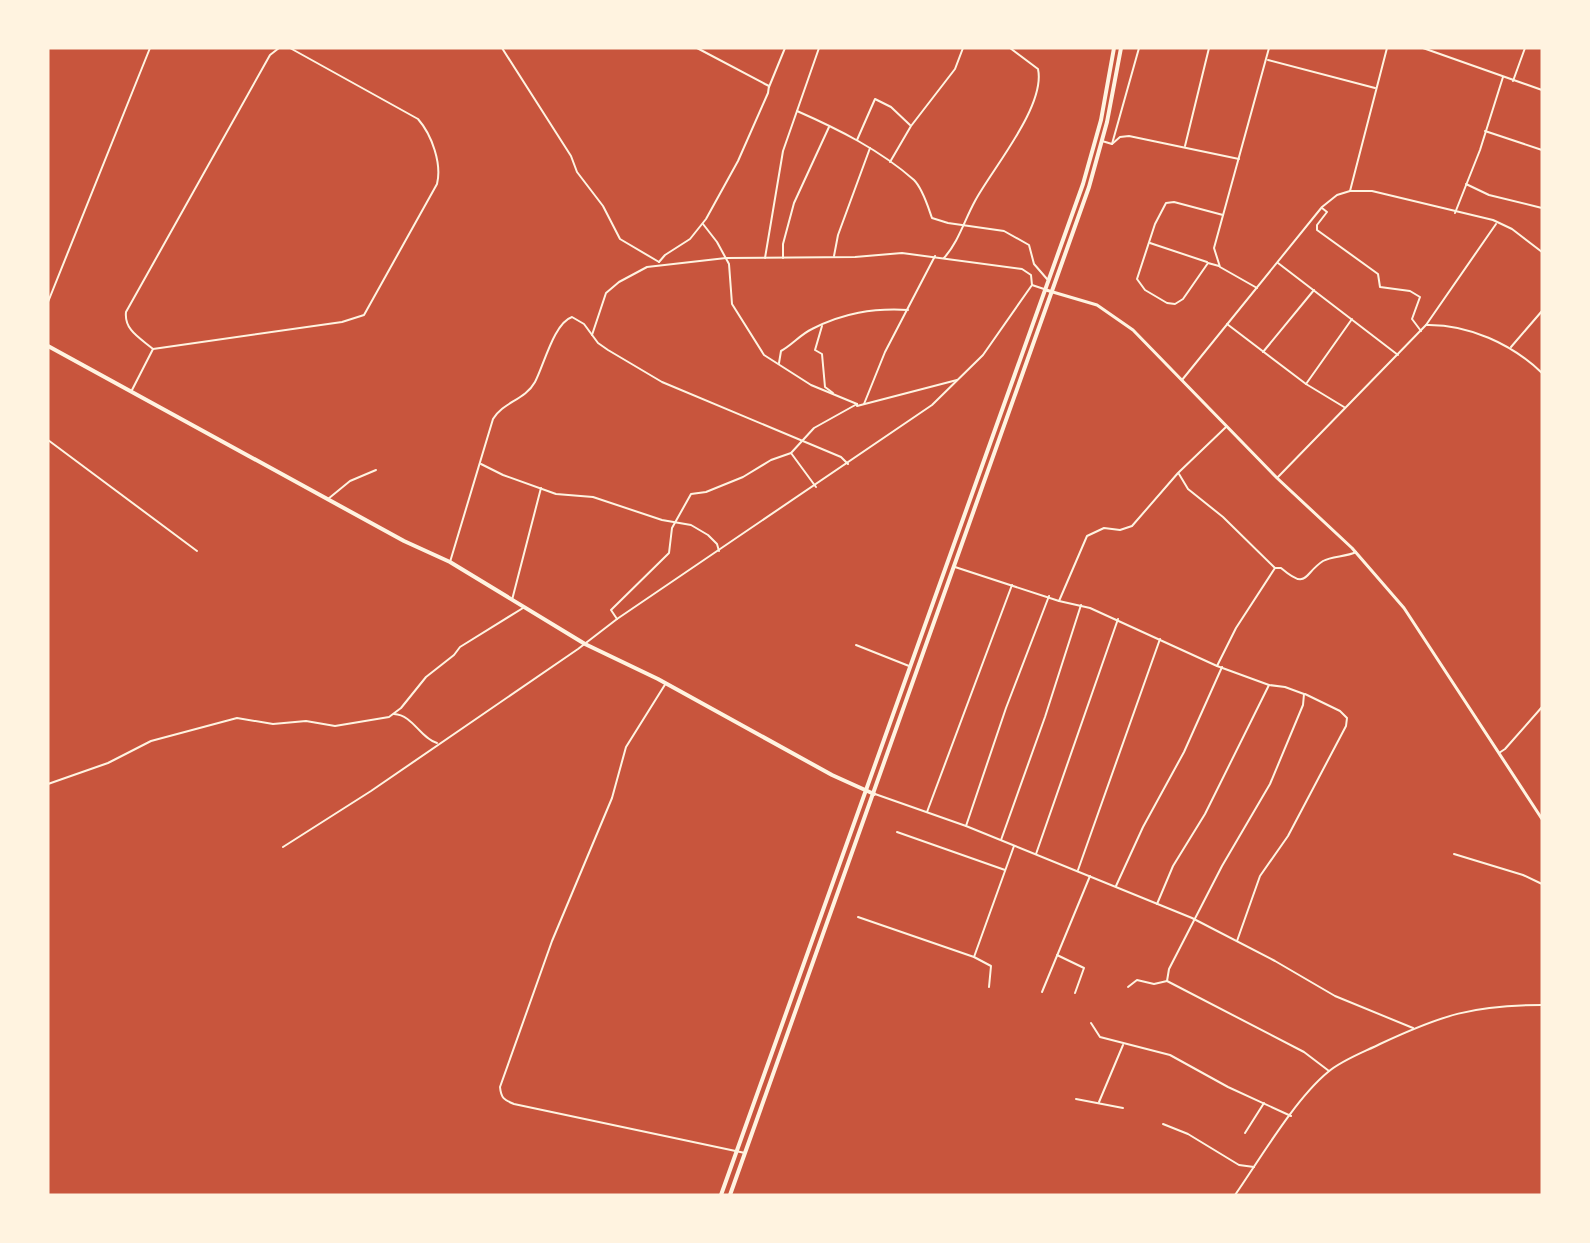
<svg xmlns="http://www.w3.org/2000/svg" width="1590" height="1243" font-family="Signika,sans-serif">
  <rect width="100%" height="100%" fill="#c8553d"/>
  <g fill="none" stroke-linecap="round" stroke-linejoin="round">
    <g stroke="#fff3e0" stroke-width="2">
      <path d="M502,48l69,108 6,16 26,34 17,33 39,23"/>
      <path d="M1423,48l119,42"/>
      <path d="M1268,60l107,28"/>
      <path d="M1513,81l12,-33"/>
      <path d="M769,87l16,-39"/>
      <path d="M797,111c41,18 83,39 117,69 9,9 14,27 18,38l16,5 56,8 25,14 5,19 13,15"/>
      <path d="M1485,131l57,19"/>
      <path d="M857,140l18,-41 16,8 19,18"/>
      <path d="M1102,141l10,3 8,-7 9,-1 110,23"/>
      <path d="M1112,144l27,-96"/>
      <path d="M1185,146l24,-98"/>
      <path d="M890,162l21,-36 44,-57 8,-21"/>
      <path d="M1466,184l23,11 53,13"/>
      <path d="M1350,191l37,-143"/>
      <path d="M1322,208l5,4 -10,13v5l61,44 2,13 30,4 10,6 -8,22 9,12"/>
      <path d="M1455,213l25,-63 23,-73"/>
      <path d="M703,224l14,18 12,22 3,40 32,51 47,30 46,19"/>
      <path d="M1150,243l57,19"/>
      <path d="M834,256l4,-21 32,-87"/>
      <path d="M765,258l18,-107 36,-103"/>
      <path d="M783,258v-14l11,-41 35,-76"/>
      <path d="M944,258c15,-17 20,-37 31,-57 17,-32 71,-95 63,-132l-28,-21"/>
      <path d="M659,262l6,-7 25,-16 16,-20 32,-58 30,-68 1,-7 -4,-2 -68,-36"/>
      <path d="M1278,263l120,92"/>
      <path d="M1219,266l-11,-3 -25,36 -8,5 -8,-1 -22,-13 -8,-11 18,-55 11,-21 8,-1 49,13"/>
      <path d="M1257,288l-37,-21 -6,-19 55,-200"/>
      <path d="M48,302l102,-254"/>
      <path d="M1227,324l79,60 38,23"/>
      <path d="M1426,325l70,-101"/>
      <path d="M822,326l-7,24 7,4 3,33 8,6"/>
      <path d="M592,335l14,-42 13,-11 28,-15 79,-9 129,-1 47,-4 120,16 9,6 1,10"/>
      <path d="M1511,347l31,-36"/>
      <path d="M153,349l189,-27 22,-7 73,-131c5,-20 -5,-49 -19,-65l-128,-71"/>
      <path d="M1263,352l51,-62"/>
      <path d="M779,363l2,-12c11,-6 20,-17 31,-22 31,-16 61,-21 96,-19"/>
      <path d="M1182,380l140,-173 15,-12 13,-4h22l121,29 19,9 30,23"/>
      <path d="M1306,384l46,-65"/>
      <path d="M132,390l21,-41c-13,-11 -29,-19 -27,-37l144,-257 9,-7"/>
      <path d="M864,404l21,-52 50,-96"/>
      <path d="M48,440l149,111"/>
      <path d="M791,453l25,34"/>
      <path d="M481,464l22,11 53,19 37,3 69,23 29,5 17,10 9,9 2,7"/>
      <path d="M1179,474l9,15 35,28 52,51"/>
      <path d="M1277,478l149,-153c42,-1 86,19 116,48"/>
      <path d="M328,499l22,-18 26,-11"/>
      <path d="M450,562l43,-143c10,-17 32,-19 42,-37 9,-17 19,-59 37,-65l12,7 14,19 10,7 54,32 179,75 7,7"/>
      <path d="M955,567l104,34 31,7 127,58 52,19 16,2 19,7 -1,11 -33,79 -48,82 -53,103 -2,12 137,71 25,19"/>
      <path d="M512,600l29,-112"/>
      <path d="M1059,601l28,-65 17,-8 16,2 12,-4 46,-53 48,-46"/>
      <path d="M617,619l-6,-9 58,-57 3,-25 19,-34 15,-2 37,-15 28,-17 20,-7 23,-25 43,-24v2l100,-26"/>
      <path d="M856,645l53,21"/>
      <path d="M1217,666l19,-38 39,-60h6c27,23 22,6 42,-7 9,-5 23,-4 33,-9"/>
      <path d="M666,683l-40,64 -14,51 -60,143 -52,146c1,11 4,13 14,17l231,49"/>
      <path d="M394,714c19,1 26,24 43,29"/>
      <path d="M1499,753l6,-4 37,-42"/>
      <path d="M48,784l60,-21 43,-22 86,-23 36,6 33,-3 29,5 54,-9 12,-9 25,-31 28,-22 6,-8 63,-39"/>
      <path d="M875,794l91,32 226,92 83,43 60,35 78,32"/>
      <path d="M927,812l85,-227"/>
      <path d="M966,826l40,-118 43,-112"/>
      <path d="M897,832l108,38"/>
      <path d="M1001,840l44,-123 36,-112"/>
      <path d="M283,847l88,-56 207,-142 39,-30 315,-214 51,-50 49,-70 12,4"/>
      <path d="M1036,854l82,-235"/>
      <path d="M1454,854l69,21 19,9"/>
      <path d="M1078,870l82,-231"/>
      <path d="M1116,886l27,-59 41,-75 38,-85"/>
      <path d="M1157,904l16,-38 32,-52 64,-129"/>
      <path d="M858,917l116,40 40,-111"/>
      <path d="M1237,941l23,-65 28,-40 58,-110 1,-8 -7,-7 -35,-17"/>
      <path d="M1057,955l27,13 -9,25"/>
      <path d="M974,957l17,9 -2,21"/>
      <path d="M1128,987l9,-7 17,4 13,-3"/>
      <path d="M1042,992l48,-116"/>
      <path d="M1091,1023l9,14 70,18 58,32 63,29"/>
      <path d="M1076,1099l47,9"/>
      <path d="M1099,1102l24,-57"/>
      <path d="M1163,1124l25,10 51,31 15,2"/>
      <path d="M1245,1133l19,-30"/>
      <path d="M1235,1195c25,-36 60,-96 93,-123 14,-12 36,-20 52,-28 62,-29 93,-39 162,-39"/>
    </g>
    <path stroke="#fff3e0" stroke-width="3" d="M1046,290l51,15 36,25 144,148 75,70 52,60 138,211"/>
    <path stroke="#fff3e0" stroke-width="4" d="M48,346l356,195 46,21 135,82 73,35 174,96 42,19"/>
    <g stroke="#fff3e0" stroke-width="4">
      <path d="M721,1195l362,-1011 18,-64 13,-72"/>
      <path d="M730,1195l359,-1008 18,-65 14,-74"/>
    </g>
  </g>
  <rect width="1590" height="1243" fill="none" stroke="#fff3e0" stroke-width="99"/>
</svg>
